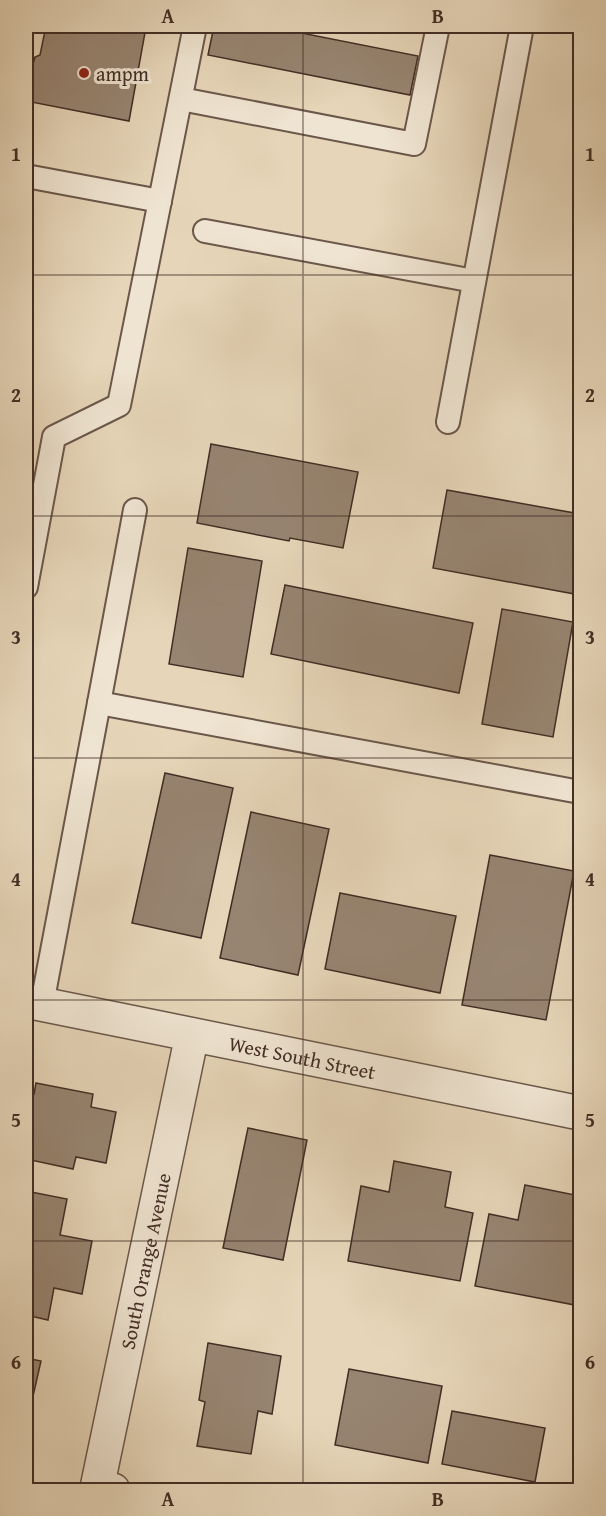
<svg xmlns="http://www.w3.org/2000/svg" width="606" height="1516" font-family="'Gentium Book Plus',serif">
  <rect width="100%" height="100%" fill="#e6d5b8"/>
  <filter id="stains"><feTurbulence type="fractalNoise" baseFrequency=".00333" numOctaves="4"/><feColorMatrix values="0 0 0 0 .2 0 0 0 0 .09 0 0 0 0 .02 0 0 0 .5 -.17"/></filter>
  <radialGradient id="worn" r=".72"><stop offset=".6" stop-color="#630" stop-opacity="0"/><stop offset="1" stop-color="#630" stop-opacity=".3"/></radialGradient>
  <g fill="#978471" stroke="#422d25" stroke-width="1.5">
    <path d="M46,26l100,1 -17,94 -103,-20v-12l9,-32 5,-2z"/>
    <path d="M214,26h52l152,30 -8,39 -202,-40z"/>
    <path d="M211,444l147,28 -15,76 -53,-10 -1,3 -92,-18z"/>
    <path d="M447,490l133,24v81l-147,-27z"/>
    <path d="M188,548l74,13 -19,116 -74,-13z"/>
    <path d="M285,585l188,38 -14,70 -188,-39z"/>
    <path d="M502,609l71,13 -20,115 -71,-13z"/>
    <path d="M165,773l68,15 -32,150 -69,-15z"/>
    <path d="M251,812l78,17 -31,146 -78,-17z"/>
    <path d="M490,855l84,16 -28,149 -84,-15z"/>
    <path d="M340,893l116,23 -16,77 -115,-24z"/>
    <path d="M36,1083l57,11 -2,13 25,5 -10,51 -30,-6 -3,12 -47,-10v-67l8,2z"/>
    <path d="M248,1128l59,12 -24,120 -60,-12z"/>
    <path d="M394,1161l57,11 -6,35 28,6 -13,68 -112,-20 13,-75 28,6z"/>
    <path d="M525,1185l55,11 -7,32 7,1v77l-105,-20 14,-72 29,6z"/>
    <path d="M26,1191l41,8 -7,36 32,6 -10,53 -28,-6 -6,32 -22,-5z"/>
    <path d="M208,1343l73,13 -9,58 -14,-3 -7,43 -54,-8 8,-44 -6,-2z"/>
    <path d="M26,1358l15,3 -10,44 -5,-1z"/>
    <path d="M349,1369l93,17 -14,77 -93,-18z"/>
    <path d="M452,1411l93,17 -10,54 -93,-18z"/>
  </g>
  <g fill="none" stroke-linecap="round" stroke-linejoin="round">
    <g stroke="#6b574a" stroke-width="26">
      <g id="lane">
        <path d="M181,99l233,45 24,-118"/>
        <path d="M26,176l134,25"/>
        <path d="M205,231l269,50"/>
        <path d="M448,422l74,-396"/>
        <path d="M26,587l28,-150 65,-32 76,-379"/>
        <path d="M99,703l36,-193"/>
        <path d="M42,1004l57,-301 481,89"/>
      </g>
    </g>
    <g stroke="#6b574a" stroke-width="36">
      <g id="street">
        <path id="s1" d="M26,1001l554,112"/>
        <path id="s2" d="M113,1490l-16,-2 95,-453"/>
      </g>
    </g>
    <use href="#lane" stroke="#efe4d1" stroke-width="22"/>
    <use href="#street" stroke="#efe4d1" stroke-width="33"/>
  </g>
  <path fill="none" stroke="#422d25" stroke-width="1.5" stroke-opacity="0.55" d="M303,26v1464M26,275h554M26,516h554M26,758h554M26,1000h554M26,1241h554"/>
  <circle fill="#8f2418" stroke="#efe4d1" stroke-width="2" cx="84" cy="73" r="6"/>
  <g text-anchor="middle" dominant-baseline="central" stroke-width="6" stroke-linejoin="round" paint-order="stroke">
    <g font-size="20" fill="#422d25" stroke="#efe4d1" text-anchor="start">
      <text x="96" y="73">ampm</text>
    </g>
    <g font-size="20" fill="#422d25" stroke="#efe4d1">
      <text stroke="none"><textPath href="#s1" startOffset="282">West South Street</textPath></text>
      <text stroke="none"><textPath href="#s2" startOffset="248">South Orange Avenue</textPath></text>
    </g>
  </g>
  <rect width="606" height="1516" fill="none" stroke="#e6d5b8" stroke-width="66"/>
  <rect x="33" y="33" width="540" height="1450" fill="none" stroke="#422d25" stroke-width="2"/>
  <g font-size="20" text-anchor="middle" font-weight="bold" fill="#422d25">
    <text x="168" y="23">A</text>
    <text x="438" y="23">B</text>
    <text x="16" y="161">1</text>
    <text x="590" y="161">1</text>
    <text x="16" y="402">2</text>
    <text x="590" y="402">2</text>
    <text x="16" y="644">3</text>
    <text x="590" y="644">3</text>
    <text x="16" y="886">4</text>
    <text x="590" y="886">4</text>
    <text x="16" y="1127">5</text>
    <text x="590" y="1127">5</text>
    <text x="16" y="1369">6</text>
    <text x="590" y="1369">6</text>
    <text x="168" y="1506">A</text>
    <text x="438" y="1506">B</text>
  </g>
  <rect width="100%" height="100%" filter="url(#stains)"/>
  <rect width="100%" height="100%" fill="url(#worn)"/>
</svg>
